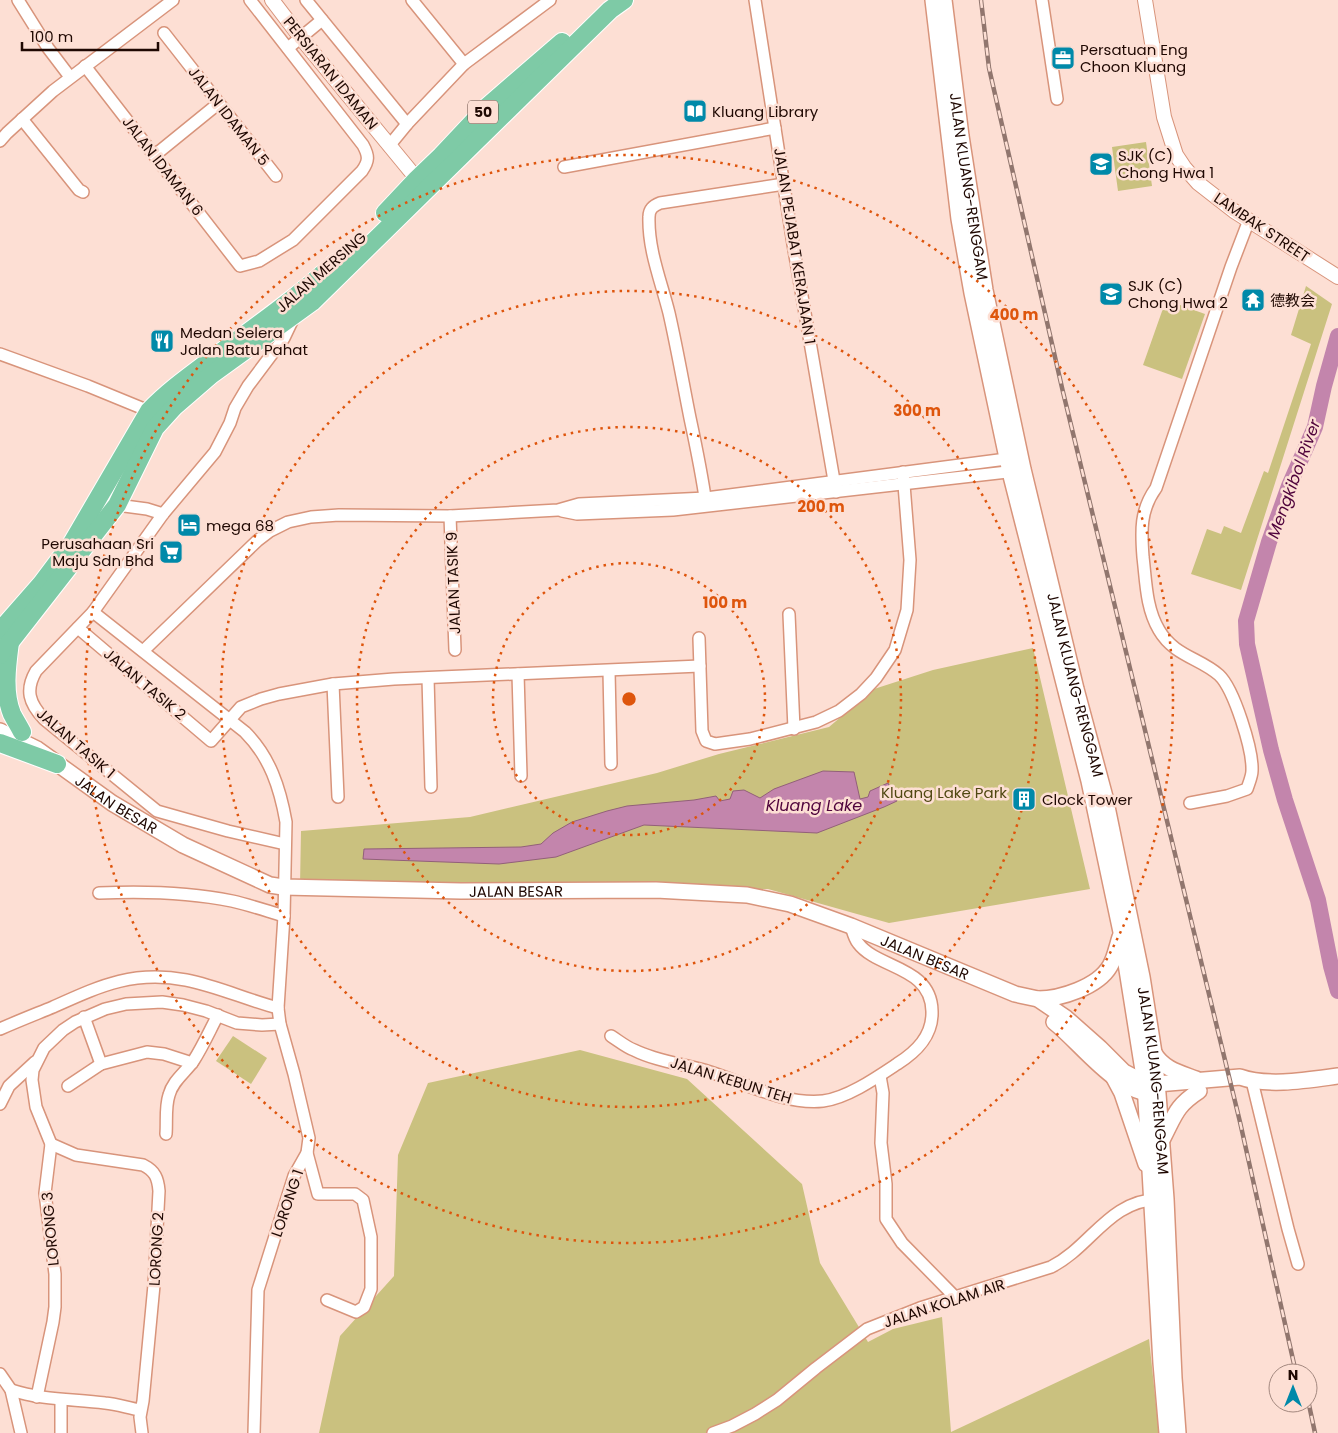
<svg xmlns="http://www.w3.org/2000/svg" width="1338" height="1433" font-family="Poppins,'Noto Sans SC',sans-serif">
  <rect width="100%" height="100%" fill="#fddfd4"/>
  <g fill="#cac17f">
    <path d="M1146,142l6,44 -34,5 -6,-44z"/>
    <path d="M1306,286l26,18 -91,286 -50,-16 16,-45 14,5 3,-8 17,7 23,-62 4,2 43,-129 -20,-9z"/>
    <path d="M1166,300l39,14 -23,65 -39,-14z"/>
    <path d="M1033,648l57,241 -201,34 -121,-34 -468,-4 1,-54 169,-14 187,-44 62,-19 110,-27 45,-38 59,-19z"/>
    <path d="M233,1036l34,22 -16,26 -35,-23z"/>
    <path d="M580,1050l107,29 115,105 18,79 48,79 25,-13 49,-12 9,115 198,-93 10,94h-840l21,-97 54,-60 4,-121 30,-72z"/>
  </g>
  <path fill="#c385ac" stroke="#926079" d="M823,771l31,1 6,27 8,-2 2,-6 18,-8 9,18 -13,6 -67,26 -173,-8 -88,32 -57,7 -136,-5 1,-10 157,-2 20,-3 12,-11 19,-11 35,-11 20,-5 67,-6 22,-4 4,5 10,-2 3,-8 11,-1 16,8 14,-9z"/>
  <g fill="none" stroke-linecap="round" stroke-linejoin="round">
    <path stroke="#c385ac" stroke-width="16" d="M1338,336l-14,50 -9,41 -26,59 -20,56 -23,79 1,23 24,106 14,50 33,100 13,66 7,25"/>
    <g stroke="#d8947b" stroke-width="14">
      <g id="minor">
        <path d="M18,0l30,48 22,29"/>
        <path d="M306,0l101,124"/>
        <path d="M412,0l52,64"/>
        <path d="M755,0l38,244 43,248"/>
        <path d="M1042,0l15,99"/>
        <path d="M164,33l112,143"/>
        <path d="M288,48l34,-28"/>
        <path d="M85,66l155,200 19,-5 34,-21 69,-69c7,-10 7,-15 1,-26l-113,-145"/>
        <path d="M22,119l57,71 4,2"/>
        <path d="M0,141l7,-8 46,-42 120,-91"/>
        <path d="M389,146l18,-22 57,-60 86,-64"/>
        <path d="M155,155l64,-52"/>
        <path d="M564,167l211,-39"/>
        <path d="M0,354l88,32 61,25"/>
        <path d="M706,504c-4,-29 -10,-58 -16,-86 -7,-35 -13,-70 -21,-105 -8,-32 -21,-63 -20,-96 0,-8 4,-11 11,-14l124,-19"/>
        <path d="M117,505l30,4 16,5"/>
        <path d="M562,511l15,3 96,-4 343,-39"/>
        <path d="M450,516l5,134"/>
        <path d="M93,612l152,120c25,25 35,56 41,90l-2,94 -6,92 2,16 14,50 15,64 -2,15 -13,23 -36,114 -4,143"/>
        <path d="M789,614l5,115"/>
        <path d="M78,628l133,113 30,-34 20,-8 18,-5 54,-10 61,-5 306,-13"/>
        <path d="M699,638l3,93 4,10 9,3 35,-5 66,-17 23,-11 22,-17 15,-16 19,-28 12,-40 3,-50 -7,-88"/>
        <path d="M143,651l114,-110 13,-10 18,-9 23,-5 28,-2 111,1 108,-6 21,-6 127,-6 308,-40"/>
        <path d="M609,671l2,93"/>
        <path d="M518,674l3,102"/>
        <path d="M428,678l3,109"/>
        <path d="M333,684l5,113"/>
        <path d="M1190,803l37,-7 20,-7c2,-6 5,-13 5,-18 1,-21 -18,-82 -33,-96 -19,-17 -45,-19 -60,-45 -13,-22 -13,-48 -16,-73 -2,-26 -3,-47 13,-69l75,-221 18,-47"/>
        <path d="M285,844l-57,-13 -71,-20 -113,-92c-15,-16 -19,-29 -8,-48l57,-59 70,-98 52,-62 15,-29 5,-15 13,-22 36,-48 10,-21"/>
        <path d="M99,893c45,-2 89,-1 133,8 18,4 35,10 52,15"/>
        <path d="M84,1017l17,47"/>
        <path d="M0,1029c18,-8 36,-15 53,-22 47,-21 80,-37 133,-27 31,6 61,20 92,28"/>
        <path d="M611,1036c8,5 15,11 23,14 24,12 51,14 76,22 35,11 75,33 113,29 24,-3 53,-23 74,-37 19,-12 36,-28 35,-53 -1,-45 -55,-42 -74,-68 -4,-5 -5,-11 -7,-17"/>
        <path d="M880,1076l3,17 -2,50 5,41v35l16,24 53,54"/>
        <path d="M1252,1081l36,148 10,35"/>
        <path d="M68,1086l33,-22 46,-12 17,2 28,9"/>
        <path d="M0,1104l9,-18 26,-24"/>
        <path d="M166,1134c1,-13 -1,-27 3,-39 4,-15 17,-23 25,-35 9,-14 16,-30 24,-45"/>
        <path d="M51,1144l25,11 67,10c12,6 15,13 16,26l-5,94 -11,116 -3,16 2,16"/>
        <path d="M307,1153l11,41h37l8,6 8,37v52l-7,18 -8,5 -29,-12"/>
        <path d="M0,1374l11,16 10,43"/>
        <path d="M11,1390c31,10 62,9 94,13 12,1 23,5 35,7"/>
        <path d="M37,1397l16,-75 2,-15v-33l-10,-81 6,-49 -15,-37 -4,-27 1,-10 11,-22 19,-18 12,-8 30,-13 21,-5 36,-2 21,3 23,6 31,12 25,2 18,-1"/>
        <path d="M61,1400v33"/>
        <path d="M713,1433l19,-7 23,-12 22,-14 39,-32 51,-39 53,-21 131,-41c41,-21 57,-66 108,-68"/>
      </g>
    </g>
    <g stroke="#d8947b" stroke-width="16">
      <g id="tertiary">
        <path d="M272,0l29,38 116,141"/>
        <path d="M1145,0l19,117 12,38 8,12 14,16 36,28 104,66"/>
      </g>
    </g>
    <g stroke="#d8947b" stroke-width="18">
      <g id="secondary">
        <path d="M933,0l26,219 13,74 38,179 79,309 32,151 24,151 16,280 6,70"/>
        <path id="s1" d="M944,0l17,136 24,154 38,179 53,220 29,108 37,180 12,76 4,41 8,105 8,179 4,55"/>
        <path id="s2" d="M0,731l37,18 75,54 71,42 87,40 13,2 178,4 195,-1 91,5 43,9 61,22 164,68 23,5 28,19 34,30 24,24 21,11 12,1 83,-7c28,10 68,3 98,-1"/>
        <path d="M1038,999c22,0 60,-12 72,-33 5,-8 7,-20 10,-29"/>
        <path d="M1054,1022c28,22 62,71 101,72"/>
        <path d="M1154,1053c9,16 26,20 42,26"/>
        <path d="M1114,1078l8,15 24,71"/>
        <path d="M1163,1138c12,-23 13,-32 36,-47"/>
      </g>
    </g>
    <g stroke="#fff" stroke-width="20">
      <g id="trunk">
        <path d="M385,213l32,-34 24,-23 47,-50 74,-64"/>
        <path d="M0,631l42,-48 30,-40 77,-132c21,-22 46,-39 71,-58 39,-29 79,-57 115,-90"/>
        <path d="M10,642c-3,23 -7,50 2,72 3,6 7,12 10,18"/>
        <path d="M0,655l117,-150 38,-77 19,-21 37,-32 101,-73 298,-292 14,-10"/>
        <path d="M0,743l57,21"/>
      </g>
    </g>
    <use href="#minor" stroke="#fff" stroke-width="11"/>
    <use href="#tertiary" stroke="#fff" stroke-width="14"/>
    <use href="#secondary" stroke="#fff" stroke-width="15"/>
    <use href="#trunk" stroke="#7ecaa6" stroke-width="18"/>
    <g stroke="#91766e" stroke-width="4.5">
      <g id="rail">
        <path d="M981,0l8,68 74,324 177,730 56,251"/>
        <path d="M1308,1400l7,33"/>
      </g>
    </g>
    <use href="#rail" stroke="#fddfd4" stroke-width="2.5" stroke-dasharray="8" stroke-linecap="butt"/>
  </g>
  <g fill="none" stroke="#de550c" stroke-width="2.5" stroke-dasharray="2.5 5">
    <circle cx="629" cy="699" r="136"/>
    <circle cx="629" cy="699" r="272"/>
    <circle cx="629" cy="699" r="408"/>
    <circle cx="629" cy="699" r="544"/>
  </g>
  <defs>
    <g id="office-square" transform="scale(1.25)"><rect x="-9" y="-9" width="18" height="18" rx="4" fill="#0089a9" stroke="#fddfd4"/><path d="M-6-3h4V-5.5h4V-3h4V5H-6ZM-1-4.5V-3h2v-1.5ZM-6 0V1H6V0Z" fill="#fff"/></g>
    <g id="library-square" transform="scale(1.25)"><rect x="-9" y="-9" width="18" height="18" rx="4" fill="#0089a9" stroke="#fddfd4"/><path d="M-6-4Q-3-5.5-.7-3.5V5Q-3 3-6 4ZM6-4Q3-5.5 .7-3.5V5Q3 3 6 4Z" fill="#fff"/></g>
    <g id="school-square" transform="scale(1.25)"><rect x="-9" y="-9" width="18" height="18" rx="4" fill="#0089a9" stroke="#fddfd4"/><path d="M0-5L7-2L0 1L-7-2ZM-4 1L0 2.5L4 1V4Q0 6-4 4Z" fill="#fff"/></g>
    <g id="temple-square" transform="scale(1.25)"><rect x="-9" y="-9" width="18" height="18" rx="4" fill="#0089a9" stroke="#fddfd4"/><path d="M0-6L5-2H3V0L6.5 2.5H4V6H1.5V3h-3V6H-4V2.5H-6.5L-3 0V-2H-5Z" fill="#fff"/></g>
    <g id="restaurant-square" transform="scale(1.25)"><rect x="-9" y="-9" width="18" height="18" rx="4" fill="#0089a9" stroke="#fddfd4"/><path d="M-5-6h1v4h1v-4h1v4h1v-4h1v5L-1.5 .5V6h-2V.5L-5-1ZM5-6V6H3V1.5H1.5Q1.5-4 5-6Z" fill="#fff"/></g>
    <g id="hotel-square" transform="scale(1.25)"><rect x="-9" y="-9" width="18" height="18" rx="4" fill="#0089a9" stroke="#fddfd4"/><path d="M-6-4.5h1.5V1H6V5H4.5V3h-9V5H-6ZM-4 0a1.8 1.8 0 1 1 3.6 0ZM.5 0V-2.5h3Q6-2.5 6 0Z" fill="#fff"/></g>
    <g id="supermarket-square" transform="scale(1.25)"><rect x="-9" y="-9" width="18" height="18" rx="4" fill="#0089a9" stroke="#fddfd4"/><path d="M-6-5.5h2.5l.6 2H6L4.5 2H-2.5L-4.4-4H-6ZM-1.5 3.2a1.3 1.3 0 1 0 .1 0ZM3 3.2a1.3 1.3 0 1 0 .1 0Z" fill="#fff"/></g>
    <g id="building-square" transform="scale(1.25)"><rect x="-9" y="-9" width="18" height="18" rx="4" fill="#0089a9" stroke="#fddfd4"/><path d="M-4-6H4V6H1V3H-1V6H-4ZM-2.5-4.3h1.7v1.8h-1.7ZM.8-4.3h1.7v1.8H.8ZM-2.5-1h1.7V.8h-1.7ZM.8-1h1.7V.8H.8Z" fill="#fff"/></g>
  </defs>
  <g fill-rule="evenodd">
    <use href="#office-square" x="1063" y="58"/>
    <use href="#library-square" x="695" y="111"/>
    <use href="#school-square" x="1101" y="164"/>
    <use href="#school-square" x="1111" y="294"/>
    <use href="#temple-square" x="1253" y="300"/>
    <use href="#restaurant-square" x="162" y="341"/>
    <use href="#hotel-square" x="189" y="525"/>
    <use href="#supermarket-square" x="171" y="552"/>
    <use href="#building-square" x="1024" y="799"/>
  </g>
  <g text-anchor="middle" dominant-baseline="central" stroke-width="5" stroke-linejoin="round" paint-order="stroke">
    <rect fill="#fddfd4" stroke="#624841" stroke-width="1" x="468" y="100.5" width="30" height="23" rx="4"/>
    <g font-size="14" font-weight="bold" fill="#1f0802">
      <text x="483" y="112">50</text>
    </g>
    <g font-size="15" fill="#1f0802" stroke="#fddfd4" text-anchor="start">
      <text x="1080" y="49">Persatuan Eng<tspan x="1080" dy="17">Choon Kluang</tspan></text>
      <text x="712" y="111">Kluang Library</text>
      <text x="1118" y="155">SJK (C)<tspan x="1118" dy="17">Chong Hwa 1</tspan></text>
      <text x="1128" y="285">SJK (C)<tspan x="1128" dy="17">Chong Hwa 2</tspan></text>
      <text x="1270" y="300">德教会</text>
      <text x="180" y="332">Medan Selera<tspan x="180" dy="17">Jalan Batu Pahat</tspan></text>
      <text x="206" y="525">mega 68</text>
      <text x="154" y="543" text-anchor="end">Perusahaan Sri<tspan x="154" dy="17">Maju Sdn Bhd</tspan></text>
      <text x="1042" y="799">Clock Tower</text>
    </g>
    <g font-size="15" fill="#1f0802" stroke="#fddfd4">
      <text transform="translate(331 73) rotate(51)">PERSIARAN IDAMAN</text>
      <text transform="translate(229 116) rotate(52)">JALAN IDAMAN 5</text>
      <text transform="translate(163 166) rotate(52)">JALAN IDAMAN 6</text>
      <text stroke="none"><textPath href="#s1" startOffset="188">JALAN KLUANG-RENGGAM</textPath></text>
      <text transform="translate(1262 227) rotate(34)">LAMBAK STREET</text>
      <text transform="translate(795 246) rotate(81)">JALAN PEJABAT KERAJAAN 1</text>
      <text transform="translate(321 272) rotate(-41)">JALAN MERSING</text>
      <text transform="translate(453 583) rotate(-92)">JALAN TASIK 9</text>
      <text transform="translate(145 684) rotate(40)">JALAN TASIK 2</text>
      <text stroke="none"><textPath href="#s1" startOffset="698">JALAN KLUANG-RENGGAM</textPath></text>
      <text transform="translate(76 743) rotate(41)">JALAN TASIK 1</text>
      <text stroke="none"><textPath href="#s2" startOffset="138">JALAN BESAR</textPath></text>
      <text stroke="none"><textPath href="#s2" startOffset="558">JALAN BESAR</textPath></text>
      <text stroke="none"><textPath href="#s2" startOffset="978">JALAN BESAR</textPath></text>
      <text transform="translate(731 1080) rotate(17)">JALAN KEBUN TEH</text>
      <text stroke="none"><textPath href="#s1" startOffset="1102">JALAN KLUANG-RENGGAM</textPath></text>
      <text transform="translate(287 1203) rotate(-71)">LORONG 1</text>
      <text transform="translate(50 1229) rotate(-95)">LORONG 3</text>
      <text transform="translate(156 1249) rotate(-87)">LORONG 2</text>
      <text transform="translate(944 1303) rotate(-18)">JALAN KOLAM AIR</text>
    </g>
    <g font-size="15" fill="#504812" stroke="#fddfd4">
      <text x="944" y="792">Kluang Lake Park</text>
    </g>
    <g font-size="16" font-style="italic" fill="#4f033c" stroke="#fddfd4">
      <text transform="translate(1294 479) rotate(-70)">Mengkibol River</text>
      <text x="814" y="805">Kluang Lake</text>
    </g>
  </g>
  <circle cx="629" cy="699" r="8" fill="#de550c" stroke="#fddfd4" stroke-width="2.5"/>
  <g font-size="15" text-anchor="middle" font-weight="bold" fill="#de550c" stroke="#fddfd4" stroke-width="5" stroke-linejoin="round" paint-order="stroke">
    <text x="1014" y="320">400 m</text>
    <text x="917" y="416">300 m</text>
    <text x="821" y="512">200 m</text>
    <text x="725" y="608">100 m</text>
  </g>
  <g transform="translate(1293 1388)"><circle r="24" fill="#fddfd4" stroke="#a48980"/>
  <path d="M0-4L9 19L0 12L-9 19Z" fill="#0089a9"/>
  <text y="-8" font-size="14" font-weight="bold" text-anchor="middle" fill="#1f0802">N</text>
  </g>
  <path d="M22 42v8h136v-8" fill="none" stroke="#1f0802" stroke-width="2.5"/>
  <text x="30" y="42" font-size="15" fill="#1f0802" stroke="#fddfd4" stroke-width="4" paint-order="stroke">100 m</text>
</svg>
